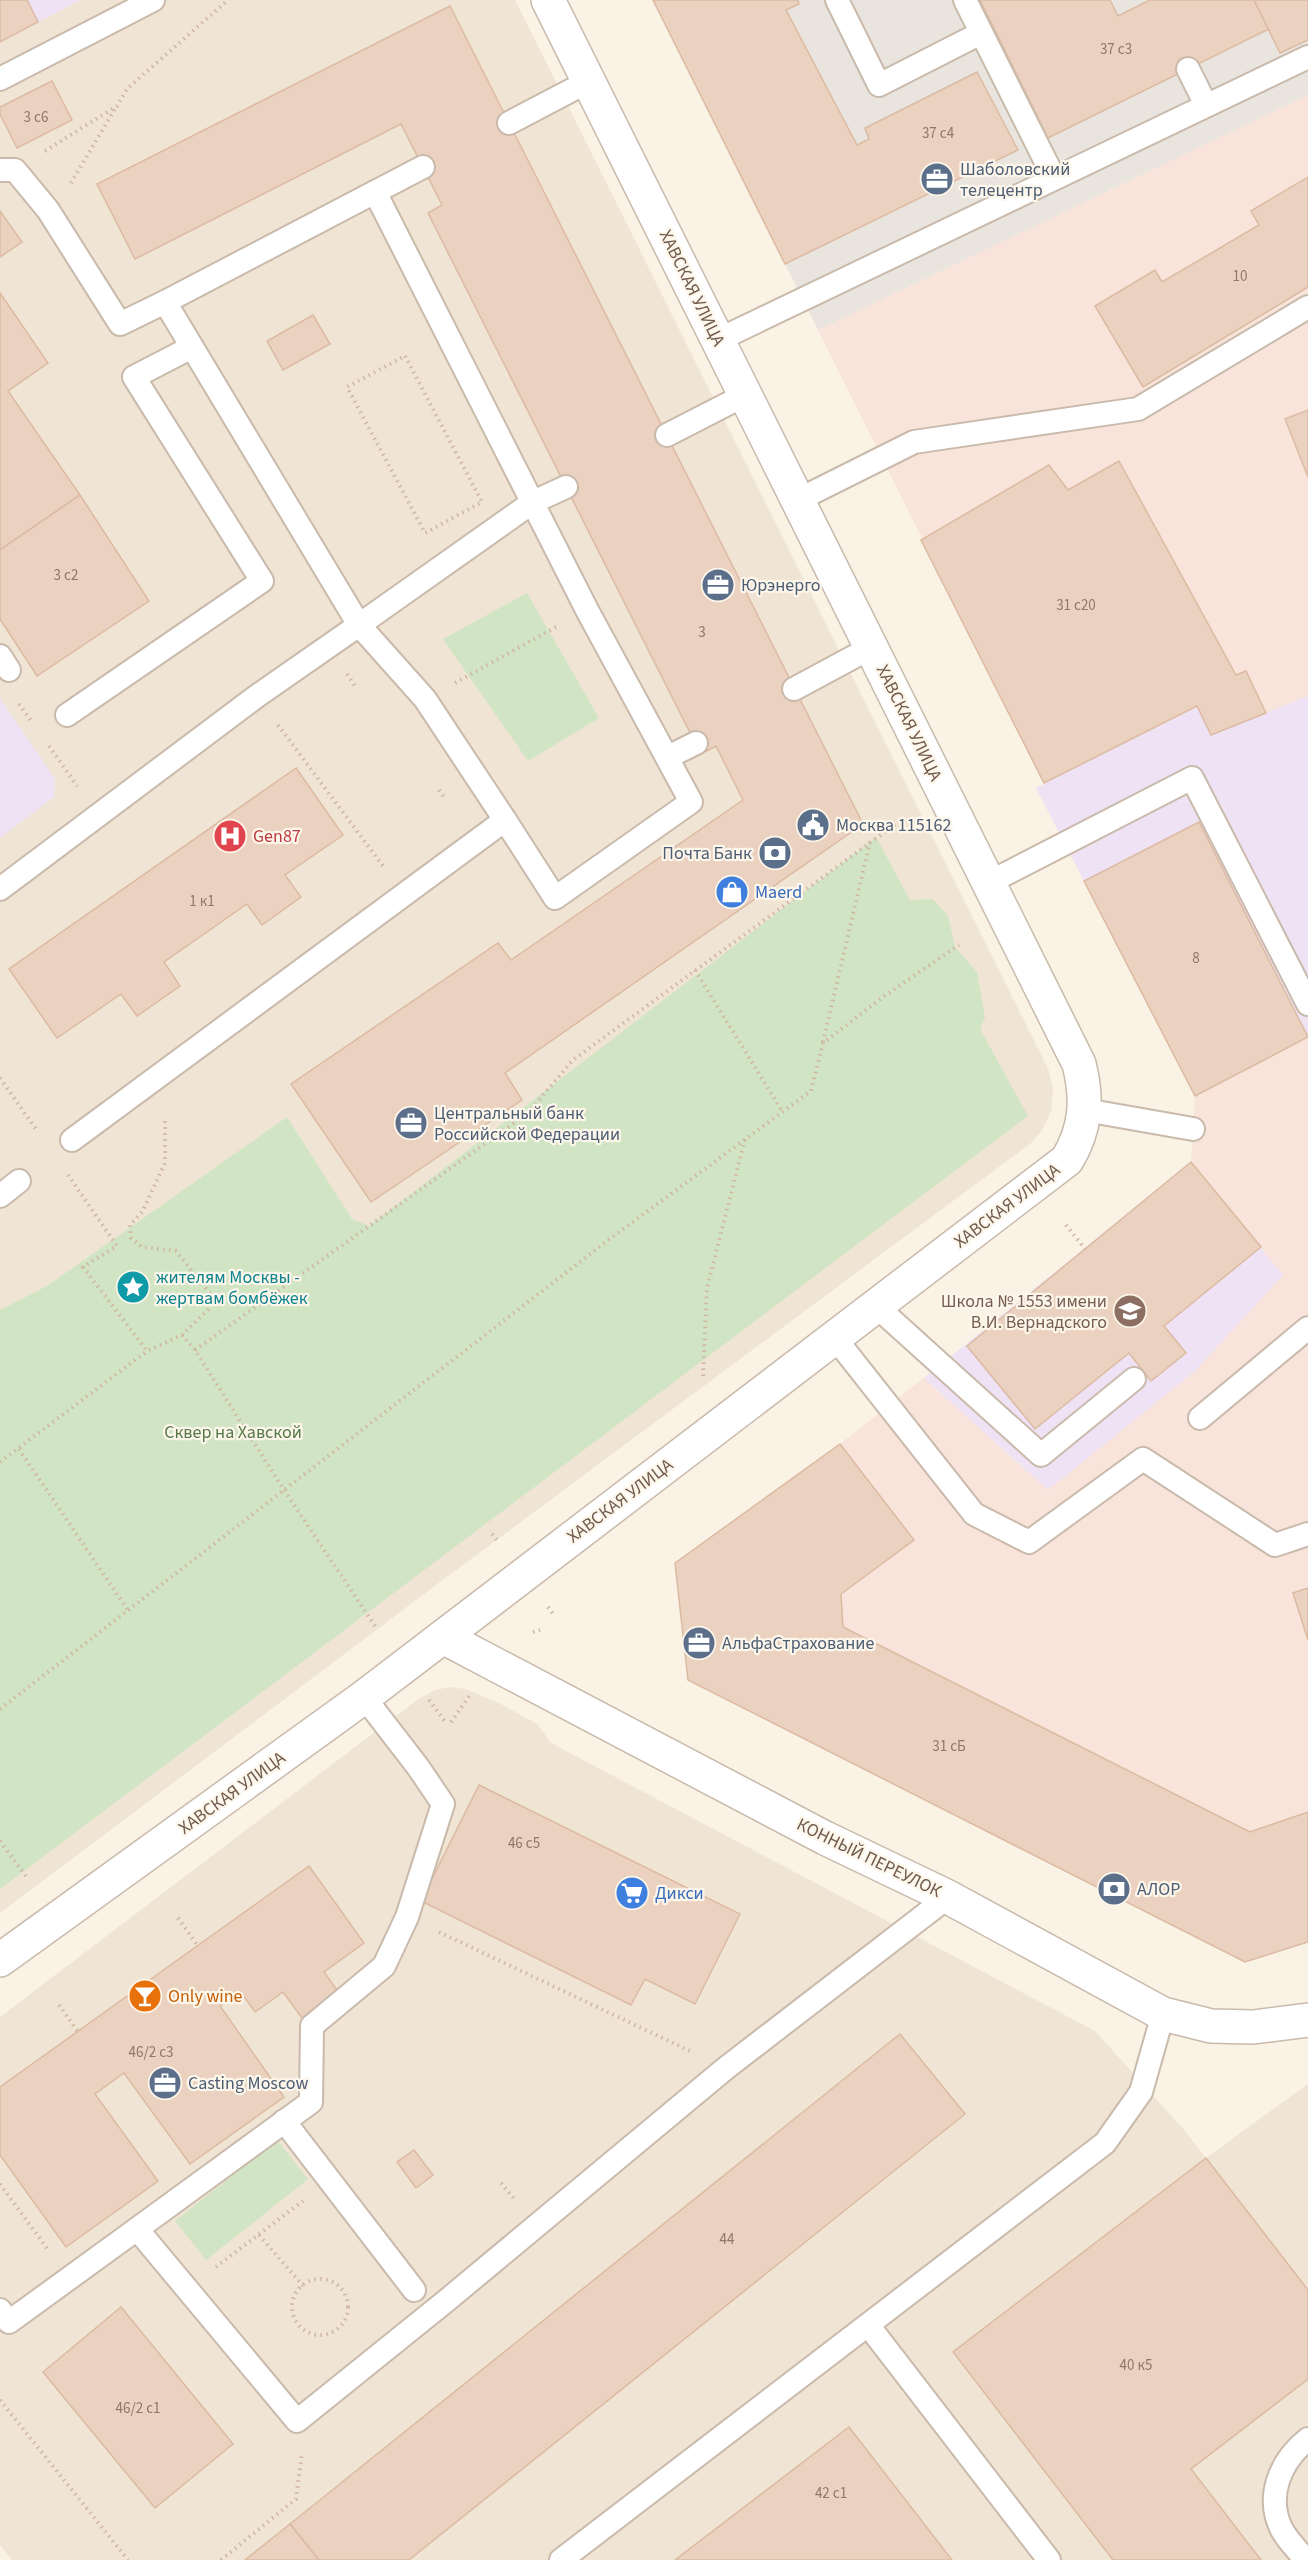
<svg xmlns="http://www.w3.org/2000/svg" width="1308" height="2560" font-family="'Source Sans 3',sans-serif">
  <rect width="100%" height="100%" fill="#f9f2e5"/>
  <g fill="#f0e4d4">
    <path d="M0,0h515l534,1071 4,18 -2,22 -9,19 -11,13 -591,439 -440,331z"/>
    <path d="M450,1687l15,2 34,14 38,21 14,19 544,288 90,100 21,27 102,-74v476h-1296l-12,-15v-528l417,-317 18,-10z"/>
  </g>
  <g fill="#f8e4da">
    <path d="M1308,95v601l-97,39 -14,-28 -153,76 -226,-453z"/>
    <path d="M1308,1037v905l-63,20 -557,-282 -13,-117 165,-119 84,-66 124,112 143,-328 4,-66z"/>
  </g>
  <path fill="#e9e4de" d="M653,0h655v95l-490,235z"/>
  <g fill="#efe2f5">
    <path d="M0,0h81l-81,42z"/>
    <path d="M1308,696v341l-113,59 -159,-308 161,-82 14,29z"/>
    <path d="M0,698l55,81 -1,18 -54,41z"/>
    <path d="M1191,1162l92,113 -88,96 -147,119 -124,-112z"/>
  </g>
  <g fill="#d1e5c5">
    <path d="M527,593l72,125 -71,43 -85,-122z"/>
    <path d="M876,837l34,63 23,-1 15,17 7,31 22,25 8,46 -5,11 48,87 -1028,773v-579l47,-24 240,-169 65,102 17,7z"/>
    <path d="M277,2140l31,39 -102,81 -31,-39z"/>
  </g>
  <g fill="#ebd2c0" stroke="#dcbaa2" stroke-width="1.5">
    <path d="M0,0h27l11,22 -38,20z"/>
    <path d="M653,0h145l1,4 -13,6 71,135 12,-6 -4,-11 112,-56 41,78 -233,114z"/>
    <path d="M980,0h130l8,16 32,-16h104l15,29 -221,109z"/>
    <path d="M1254,0h54v40l-28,13z"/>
    <path d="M450,6l413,818 -358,249 17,27 -151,102 -80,-118 207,-141 13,17 232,-160 -27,-54 -15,8 -22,-43 -251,-498 14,-8 -41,-81 -266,135 -38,-75z"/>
    <path d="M52,81l20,39 -55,28 -17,-34v-7z"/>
    <path d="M1308,177v110l-165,100 -48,-81 60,-36 7,12 97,-57 -8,-14z"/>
    <path d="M0,211l22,31 -22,15z"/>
    <path d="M0,293l48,70 -40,28 72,104 -80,55z"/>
    <path d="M313,315l17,29 -47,26 -16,-29z"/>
    <path d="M1308,410v67l-23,-58z"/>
    <path d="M1119,461l117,214 10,-4 20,42 -55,22 -14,-29 -153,77 -123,-243 128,-75 19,25z"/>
    <path d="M80,495l69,106 -112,75 -37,-57v-69z"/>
    <path d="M296,768l47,67 -58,40 16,22 -39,28 -15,-21 -83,58 16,24 -43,30 -16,-22 -64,44 -48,-69z"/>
    <path d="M1199,822l109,215 -113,59 -111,-215z"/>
    <path d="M1191,1162l70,85 -97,79 22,27 -35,28 -22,-28 -94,76 -68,-83z"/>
    <path d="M840,1444l74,96 -73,54 2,33 407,205 58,-20v130l-63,20 -557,-282 -13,-117z"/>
    <path d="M1308,1588v52l-15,-47z"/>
    <path d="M479,1785l261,129 -45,90 -50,-25 -14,26 -210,-104z"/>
    <path d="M309,1866l55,77 -40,29 15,21 -37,25 -19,-26 -28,20 -15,-21 -20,15 64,91 -94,67 -66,-91 -29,21 63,87 -92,66 -66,-92v-68z"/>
    <path d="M900,2034l65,80 -556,446h-90l-29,-36z"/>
    <path d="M414,2150l19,25 -17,13 -19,-26z"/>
    <path d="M1206,2158l102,132v89l-117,90 70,91h-148l-160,-208z"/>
    <path d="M121,2307l112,137 -78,64 -112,-136z"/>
    <path d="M849,2427l103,133h-277z"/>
    <path d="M290,2524l29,36h-74z"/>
  </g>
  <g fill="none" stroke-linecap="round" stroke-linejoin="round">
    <g stroke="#c9baac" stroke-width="26">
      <g id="service">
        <path d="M837,0l42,85 102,-52"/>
        <path d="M965,0l89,178"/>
        <path d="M1188,69l18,36"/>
        <path d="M0,79l153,-79"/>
        <path d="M509,123l80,-42"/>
        <path d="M0,170h15l33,40 72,114 45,-22"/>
        <path d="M375,192l48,-25"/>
        <path d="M718,340l590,-283"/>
        <path d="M667,435l78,-40"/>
        <path d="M798,500l116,-58 224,-33 170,-102"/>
        <path d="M0,656l9,14"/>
        <path d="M794,689l78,-42"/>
        <path d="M67,715l195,-134 -128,-204 56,-29"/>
        <path d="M668,757l28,-14"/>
        <path d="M505,820l50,78 136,-96 -104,-192 -212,-418 -210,110 194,323 174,-123 33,-15"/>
        <path d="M988,883l204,-105 116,226"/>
        <path d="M0,889l257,-193 102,-71 66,74 80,121 -433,320"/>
        <path d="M1085,1110l108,19"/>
        <path d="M0,1196l19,-15"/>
        <path d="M876,1306l165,149 93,-76"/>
        <path d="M835,1338l139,176 55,28 114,-83 132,86 33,-11"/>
        <path d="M1200,1418l108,-90"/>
        <path d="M284,2121l130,169"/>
        <path d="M137,2229l174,-127 1,-76 72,-60 23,-49 36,-113 -25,-37 -54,-70"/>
        <path d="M0,2310l9,12 128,-93 160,192 149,-120 280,-233 222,-171"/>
        <path d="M868,2325l181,235"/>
        <path d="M561,2560l544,-417 36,-51 22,-78"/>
        <path d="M1305,2560c-7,-10 -17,-19 -23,-30 -17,-33 -2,-69 26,-91"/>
      </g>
    </g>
    <g stroke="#c9baac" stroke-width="36">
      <g id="minor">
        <path d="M443,1637l382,201 123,59 215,117 48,12 42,1 55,-7"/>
        <path d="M0,1960l364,-263 703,-537c19,-31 21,-61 12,-96l-531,-1064"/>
      </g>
    </g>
    <g stroke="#d0b6a3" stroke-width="4" stroke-dasharray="1.5 4.5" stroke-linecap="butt">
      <path d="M45,151l72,-45 10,-17 101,-89"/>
      <path d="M71,183l45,-76"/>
      <path d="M405,356l77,146 -57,31 -78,-146z"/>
      <path d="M347,674l10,15"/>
      <path d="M455,683l101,-56"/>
      <path d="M19,704l13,18"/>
      <path d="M278,725l105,141"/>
      <path d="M49,746l28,40"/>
      <path d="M439,790l5,7"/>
      <path d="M695,970l87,141"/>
      <path d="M823,1042l47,-200"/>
      <path d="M0,1078l38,54"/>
      <path d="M68,1175l49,71 -34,21 64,84 35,-16 28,-27 1,-13 -35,-44 -34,-4 -11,-9 -1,-13 12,-13 23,-49v-46"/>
      <path d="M1066,1225l19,24"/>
      <path d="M182,1335l13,15 89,140 93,139"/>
      <path d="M195,1350l333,-237 45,-53 324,-237"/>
      <path d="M703,1376l4,-88 38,-149"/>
      <path d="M19,1449l110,163"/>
      <path d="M0,1462l147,-111"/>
      <path d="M492,1534l5,6"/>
      <path d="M548,1607l7,9"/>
      <path d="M533,1632l7,-2"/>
      <path d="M429,1700l17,23"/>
      <path d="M0,1709l611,-471 200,-147 12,-48 60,-46 76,-52"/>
      <path d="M451,1722l19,-27"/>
      <path d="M0,1841l28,38"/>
      <path d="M178,1918l20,28"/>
      <path d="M439,1932l253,120"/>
      <path d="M59,2005l19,27"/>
      <path d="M501,2183l14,17"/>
      <path d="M0,2184l49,67"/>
      <path d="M259,2235l44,51"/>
      <path d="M216,2267l87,-66"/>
      <circle cx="320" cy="2307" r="28"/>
      <path d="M0,2400l128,160"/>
      <path d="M221,2560l75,-61 6,-46"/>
    </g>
    <use href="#service" stroke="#fff" stroke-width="22"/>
    <use href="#minor" stroke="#fff" stroke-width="33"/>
  </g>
  <defs>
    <g id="office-disc" transform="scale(1.725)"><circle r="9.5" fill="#5c6f8a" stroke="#fdf6ea"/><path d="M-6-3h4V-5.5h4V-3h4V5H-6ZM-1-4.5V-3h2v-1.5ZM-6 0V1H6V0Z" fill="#fff"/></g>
    <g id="civic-disc" transform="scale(1.725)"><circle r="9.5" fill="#5c6f8a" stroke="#fdf6ea"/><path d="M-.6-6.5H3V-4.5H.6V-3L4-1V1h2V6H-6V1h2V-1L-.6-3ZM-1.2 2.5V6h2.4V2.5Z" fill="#fff"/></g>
    <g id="hospital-disc" transform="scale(1.725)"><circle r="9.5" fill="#e0444e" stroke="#fdf6ea"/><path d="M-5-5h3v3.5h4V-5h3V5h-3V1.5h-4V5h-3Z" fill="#fff"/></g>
    <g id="bank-disc" transform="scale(1.725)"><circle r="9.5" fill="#5c6f8a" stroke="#fdf6ea"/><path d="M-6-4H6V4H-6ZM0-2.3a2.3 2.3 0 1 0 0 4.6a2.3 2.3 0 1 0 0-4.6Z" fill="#fff"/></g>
    <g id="shop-disc" transform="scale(1.725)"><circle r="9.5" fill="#3f7fe0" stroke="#fdf6ea"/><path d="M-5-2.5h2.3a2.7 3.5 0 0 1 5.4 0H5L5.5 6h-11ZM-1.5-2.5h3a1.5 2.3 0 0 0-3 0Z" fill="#fff"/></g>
    <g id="sight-disc" transform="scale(1.725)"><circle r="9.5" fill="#0f9aa8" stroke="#fdf6ea"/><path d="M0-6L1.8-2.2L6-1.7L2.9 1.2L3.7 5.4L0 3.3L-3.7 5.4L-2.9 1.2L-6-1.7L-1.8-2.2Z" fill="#fff"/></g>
    <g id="school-disc" transform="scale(1.725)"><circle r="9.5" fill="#8d6e63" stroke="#fdf6ea"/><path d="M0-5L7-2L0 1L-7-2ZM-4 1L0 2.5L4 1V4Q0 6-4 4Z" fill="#fff"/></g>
    <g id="supermarket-disc" transform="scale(1.725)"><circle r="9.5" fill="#3f7fe0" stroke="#fdf6ea"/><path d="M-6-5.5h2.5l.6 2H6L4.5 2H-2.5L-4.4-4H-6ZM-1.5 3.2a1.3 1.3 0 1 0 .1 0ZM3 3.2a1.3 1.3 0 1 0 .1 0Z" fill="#fff"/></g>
    <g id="bar-disc" transform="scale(1.725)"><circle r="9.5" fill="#e8710a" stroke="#fdf6ea"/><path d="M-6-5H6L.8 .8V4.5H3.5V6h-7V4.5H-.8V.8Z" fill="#fff"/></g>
  </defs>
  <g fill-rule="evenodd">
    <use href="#office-disc" x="937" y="179"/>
    <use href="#office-disc" x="718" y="585"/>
    <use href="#civic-disc" x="813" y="825"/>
    <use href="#hospital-disc" x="230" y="836"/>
    <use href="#bank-disc" x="775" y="853"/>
    <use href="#shop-disc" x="732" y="892"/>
    <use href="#office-disc" x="411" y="1123"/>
    <use href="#sight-disc" x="133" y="1287"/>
    <use href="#school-disc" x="1130" y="1311"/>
    <use href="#office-disc" x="699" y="1643"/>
    <use href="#bank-disc" x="1114" y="1889"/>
    <use href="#supermarket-disc" x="632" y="1893"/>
    <use href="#bar-disc" x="145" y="1996"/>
    <use href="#office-disc" x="165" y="2083"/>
  </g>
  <g text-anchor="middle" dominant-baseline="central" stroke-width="4.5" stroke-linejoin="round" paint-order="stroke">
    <g font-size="15" fill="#8e786a">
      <text x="1116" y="49">37 с3</text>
      <text x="36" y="117">3 с6</text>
      <text x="938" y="133">37 с4</text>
      <text x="1240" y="276">10</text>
      <text x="66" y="575">3 с2</text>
      <text x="1076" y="605">31 с20</text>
      <text x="702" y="632">3</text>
      <text x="202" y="901">1 к1</text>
      <text x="1196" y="958">8</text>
      <text x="949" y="1746">31 сБ</text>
      <text x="524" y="1843">46 с5</text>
      <text x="151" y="2052">46/2 с3</text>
      <text x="727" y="2239">44</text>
      <text x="1136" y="2365">40 к5</text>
      <text x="138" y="2408">46/2 с1</text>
      <text x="831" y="2493">42 с1</text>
    </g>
    <g font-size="18" fill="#4e5e75" stroke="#fdf6ea" text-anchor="start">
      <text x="960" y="169">Шаболовский<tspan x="960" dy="21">телецентр</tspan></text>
      <text x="741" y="585">Юрэнерго</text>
      <text x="836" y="825">Москва 115162</text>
      <text x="752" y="853" text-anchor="end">Почта Банк</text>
      <text x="434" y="1113">Центральный банк<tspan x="434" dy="21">Российской Федерации</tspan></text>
      <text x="722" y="1643">АльфаСтрахование</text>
      <text x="1137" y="1889">АЛОР</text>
      <text x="188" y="2083">Casting Moscow</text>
    </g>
    <g font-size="18" fill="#6f5a4d" stroke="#fdf6ea">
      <text transform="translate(692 288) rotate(64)">ХАВСКАЯ УЛИЦА</text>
      <text transform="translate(909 723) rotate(64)">ХАВСКАЯ УЛИЦА</text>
      <text transform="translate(1007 1206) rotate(-37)">ХАВСКАЯ УЛИЦА</text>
      <text transform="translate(620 1501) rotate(-37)">ХАВСКАЯ УЛИЦА</text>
      <text transform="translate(232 1793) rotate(-36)">ХАВСКАЯ УЛИЦА</text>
      <text transform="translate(869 1858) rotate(26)">КОННЫЙ ПЕРЕУЛОК</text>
    </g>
    <g font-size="18" fill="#be3a42" stroke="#fdf6ea" text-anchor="start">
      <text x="253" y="836">Gen87</text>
    </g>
    <g font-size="18" fill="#366cbe" stroke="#fdf6ea" text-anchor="start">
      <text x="755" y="892">Maerd</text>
      <text x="655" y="1893">Дикси</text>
    </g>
    <g font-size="18" fill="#0d838f" stroke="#fdf6ea" text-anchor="start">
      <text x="156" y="1277">жителям Москвы -<tspan x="156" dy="21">жертвам бомбёжек</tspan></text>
    </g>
    <g font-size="18" fill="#785e54" stroke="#fdf6ea" text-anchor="end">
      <text x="1107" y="1301">Школа № 1553 имени<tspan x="1107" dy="21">В.И. Вернадского</tspan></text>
    </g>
    <g font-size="18" fill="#56794a" stroke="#fdf6ea">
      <text x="233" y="1432">Сквер на Хавской</text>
    </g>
    <g font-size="18" fill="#c56008" stroke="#fdf6ea" text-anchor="start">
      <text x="168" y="1996">Only wine</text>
    </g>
  </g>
</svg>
